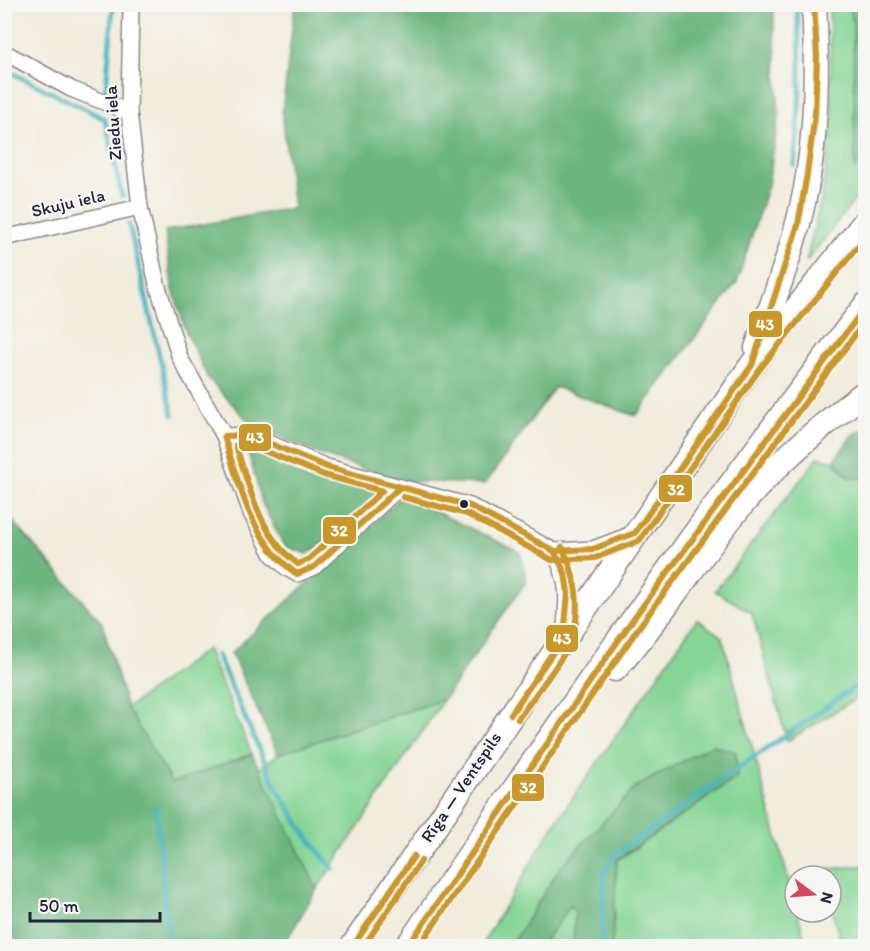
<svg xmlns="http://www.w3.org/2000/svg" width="870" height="951" font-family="Itim,sans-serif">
  <rect width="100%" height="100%" fill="#f6f6f2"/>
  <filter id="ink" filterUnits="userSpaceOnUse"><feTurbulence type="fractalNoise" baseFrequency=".0167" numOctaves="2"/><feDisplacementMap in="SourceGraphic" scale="12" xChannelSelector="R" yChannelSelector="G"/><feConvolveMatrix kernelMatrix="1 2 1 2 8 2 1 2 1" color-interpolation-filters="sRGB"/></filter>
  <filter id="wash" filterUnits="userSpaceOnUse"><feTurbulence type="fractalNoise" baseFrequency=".008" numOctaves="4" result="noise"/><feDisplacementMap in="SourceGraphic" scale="24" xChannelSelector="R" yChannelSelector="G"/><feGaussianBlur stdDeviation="1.35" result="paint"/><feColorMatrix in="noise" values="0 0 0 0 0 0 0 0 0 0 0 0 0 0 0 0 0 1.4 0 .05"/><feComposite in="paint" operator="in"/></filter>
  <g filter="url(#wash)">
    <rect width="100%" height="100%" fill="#f1ecdb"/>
    <g fill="#85d595" stroke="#547c68" stroke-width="1.5">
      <path d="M829,5h36v182l-59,75 17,-71 9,-76z"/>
      <path d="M818,457l16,4 16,17h15v215l-78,48 -35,-128 -37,-22z"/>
      <path d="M4,511l98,112 25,85 80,-59 45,105 -80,29 -45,-73 -122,236z"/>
      <path d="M697,619l25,18 73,266v9h2l10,34h-195l5,-85 120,-84 -25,-32 -76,42 -76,81 -49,78h-30l71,-118z"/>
      <path d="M444,699l-127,190 -58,-120 19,-15z"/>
      <path d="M865,865v81h-24l-10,-42v-28h-6l-2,-6z"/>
      <path d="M571,905l4,7 -2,34h-32z"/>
    </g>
    <g fill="#6cb67e" stroke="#476c5c" stroke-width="1.5">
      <path d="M295,5h478l6,111 -11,69 -31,97 -101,134 -81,-29 -70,97 -85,-3 -81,-27 -68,-30 -43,-46 -22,-46 -14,-46 -7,-55 128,-23 -11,-96z"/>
      <path d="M850,5h16l-1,150 -10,13 -2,-144z"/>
      <path d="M865,429v49h-15l-16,-17 18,-26z"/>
      <path d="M247,448l134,46 -49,44 -25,16 -23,-8 -22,-43z"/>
      <path d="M403,496l117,56 7,28 -83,119 -166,55 -47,-101z"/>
      <path d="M4,511l98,112 25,85 45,75 80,-29 65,135 -34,57h-278z"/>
      <path d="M712,745l24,7 1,25 -120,83 -5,86h-39l2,-34 -4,-7 -30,41h-30l49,-78 76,-81z"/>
    </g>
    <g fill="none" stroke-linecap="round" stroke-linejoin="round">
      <g stroke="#45b4bf" stroke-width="5">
        <path d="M4,69l101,50 17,77"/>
        <path d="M106,89l7,-85"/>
        <path d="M794,165c6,-54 9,-106 2,-161"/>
        <path d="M129,224l44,191"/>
        <path d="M217,655l60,134 29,46 27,34"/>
        <path d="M156,808l13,138"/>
        <path d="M601,946l3,-74 12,-18 250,-175"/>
      </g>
    </g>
  </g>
  <g filter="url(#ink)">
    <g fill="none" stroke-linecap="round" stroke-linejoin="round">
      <g stroke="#8a878b" stroke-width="18">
        <g id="minor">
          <path d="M131,4l-2,108 11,95 17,77 23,74 44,78 27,77 22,42 15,14 9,5 17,-7 86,-80"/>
          <path d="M4,52l67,37 58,23"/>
          <path d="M4,238l136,-31"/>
          <path d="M224,436l25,-1 78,32 143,39 84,45 39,-2 42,-16"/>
          <path d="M554,551c16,32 14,49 10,84"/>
        </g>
      </g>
      <g stroke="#8a878b" stroke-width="27">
        <g id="trunk">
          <path d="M757,348c14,-40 29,-80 40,-121 20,-72 21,-149 17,-223"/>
          <path d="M615,669c45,-50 80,-108 123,-160 37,-45 81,-82 128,-117"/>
          <path d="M353,946l399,-581 114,-144"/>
          <path d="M408,946c146,-217 297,-433 458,-641"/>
        </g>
      </g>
      <use href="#minor" stroke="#fff" stroke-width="15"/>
      <use href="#trunk" stroke="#fff" stroke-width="24"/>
      <g stroke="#f6f6f2" stroke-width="10">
        <g id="bus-1">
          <path d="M400,487l-86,80 -17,7c-45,-31 -58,-89 -73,-138l25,-1 78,32 143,39 84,45 39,-2 42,-16 117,-168 46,-140 9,-51 8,-60 2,-57 -3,-53"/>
          <path d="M511,714l53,-78 4,-43 -3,-20 -11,-22"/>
          <path d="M353,946l61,-90"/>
          <path d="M408,946l223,-324 235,-316"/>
        </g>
      </g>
      <g stroke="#f6f6f2" stroke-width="10">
        <g id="bus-2">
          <path d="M247,444l77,31 58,16 -73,68 -11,5c-37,-26 -50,-79 -62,-119z"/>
          <path d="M403,497l64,17 85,46 43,-2 44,-17 120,-171 107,-134"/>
          <path d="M518,719c11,-16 51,-67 55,-82 8,-31 3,-62 -11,-90"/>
          <path d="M364,946l57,-85"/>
          <path d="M419,946l220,-319 227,-307"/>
        </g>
      </g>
      <use href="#bus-1" stroke="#ca972b" stroke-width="6"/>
      <use href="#bus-2" stroke="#ca972b" stroke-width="6"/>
    </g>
  </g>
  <circle fill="#22223b" stroke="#f6f6f2" stroke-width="2" cx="464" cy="504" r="5"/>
  <g text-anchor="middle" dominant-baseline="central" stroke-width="5" stroke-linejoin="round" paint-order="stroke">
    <g font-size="18" fill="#22223b" stroke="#f6f6f2">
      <text transform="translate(113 123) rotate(-94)">Ziedu iela</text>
      <text transform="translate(68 203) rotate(-13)">Skuju iela</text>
      <text transform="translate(461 787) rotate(-56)">Rīga — Ventspils</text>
    </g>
  </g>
  <g stroke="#f6f6f2" stroke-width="2">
    <rect x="748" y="310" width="35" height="28" rx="6" fill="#ca972b"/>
    <rect x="238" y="423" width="34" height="29" rx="6" fill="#ca972b"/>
    <rect x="658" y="474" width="35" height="29" rx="6" fill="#ca972b"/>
    <rect x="322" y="516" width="35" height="29" rx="6" fill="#ca972b"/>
    <rect x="545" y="624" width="34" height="29" rx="6" fill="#ca972b"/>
    <rect x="511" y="773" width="34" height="29" rx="6" fill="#ca972b"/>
  </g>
  <g font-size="16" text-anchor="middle" font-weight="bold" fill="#fff">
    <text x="765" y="330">43</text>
    <text x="255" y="443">43</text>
    <text x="676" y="495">32</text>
    <text x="339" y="536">32</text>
    <text x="562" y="644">43</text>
    <text x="528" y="793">32</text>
  </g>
  <rect width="870" height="951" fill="none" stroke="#f6f6f2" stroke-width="24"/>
  <g transform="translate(813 894) rotate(106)"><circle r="28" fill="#f6f6f2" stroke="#a1a1a9" stroke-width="1.5"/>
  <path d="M0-4.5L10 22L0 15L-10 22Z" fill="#d1495b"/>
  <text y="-9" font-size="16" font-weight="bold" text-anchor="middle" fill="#22223b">N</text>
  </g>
  <path d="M30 912v9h130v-9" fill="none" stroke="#22223b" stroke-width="3"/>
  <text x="39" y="912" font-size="18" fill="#22223b" stroke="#f6f6f2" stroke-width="4.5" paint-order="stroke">50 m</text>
</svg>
